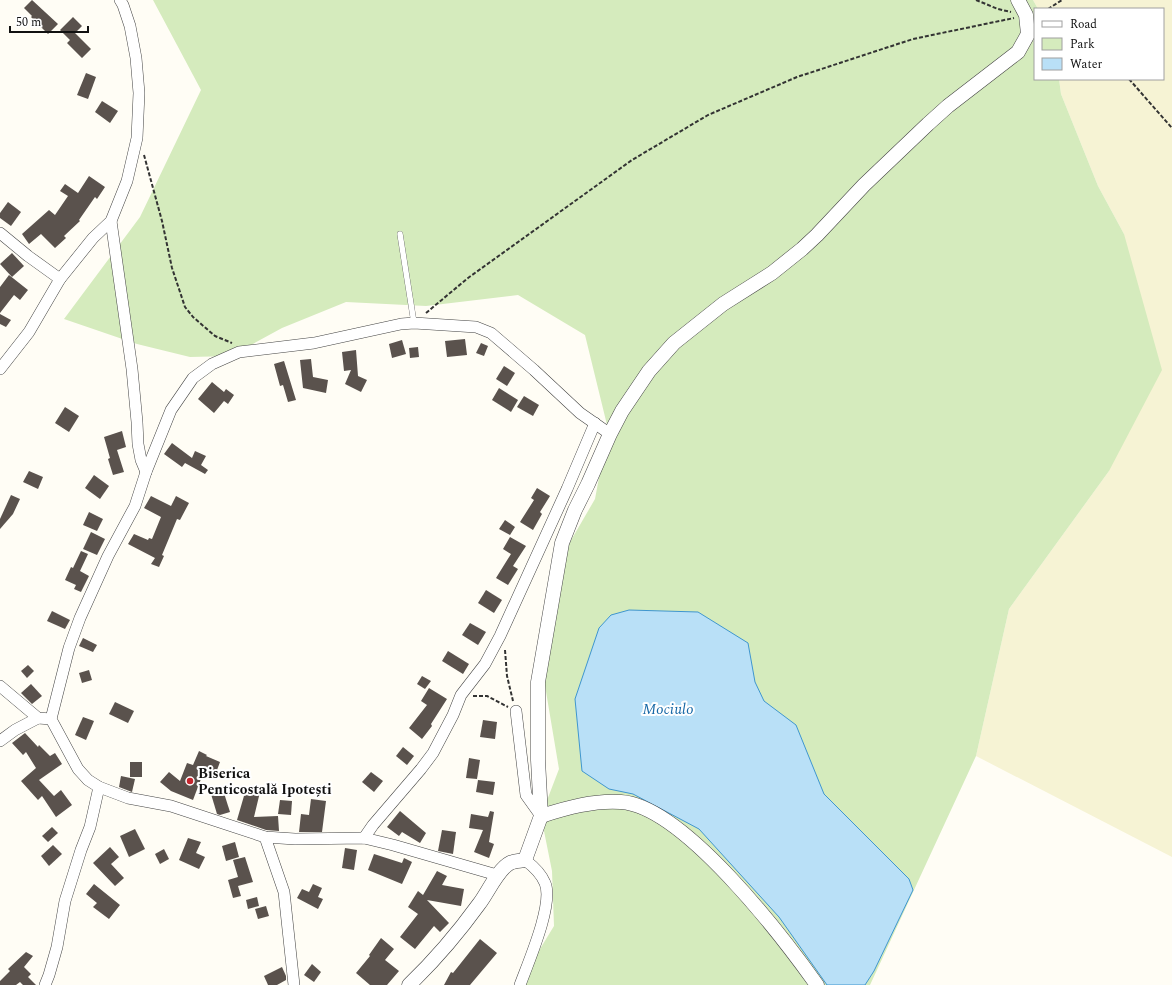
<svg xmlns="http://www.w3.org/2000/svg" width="1172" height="985" font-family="Spectral,serif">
  <rect width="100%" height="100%" fill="#fffdf5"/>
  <path fill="#f6f3d4" d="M1033,0h139v857l-196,-101 33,-147 100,-138 15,-237 -26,-48 -37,-92 -2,-15h104v-70h-125z"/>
  <path fill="#d5ebbd" d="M153,0h880l5,9h-3v70h24l2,15 37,92 26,48 38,136 -53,101 -100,138 -33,147 -106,229h-352l36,-59 -2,-55 -11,-55 18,-47 -21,-125 14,-71 43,-74 13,-70 -23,-94 -67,-40 -92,11 -80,-4 -64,26 -51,28 -41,1 -53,-13 -73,-25 76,-102 61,-127z"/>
  <path fill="#b9e0f7" stroke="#3f96cf" d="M629,610l69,2 50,31 7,39 9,19 32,24 28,69 85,85 4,11 -39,81 -9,14h-38l-48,-68 -80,-88 -66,-35 -24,-5 -27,-18 -7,-72 24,-71 12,-13z"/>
  <g fill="#5a524d">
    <path d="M32,0l26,24 -10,10 -17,-17 1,-1 -8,-8z"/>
    <path d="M73,17l9,9 -7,7 16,16 -9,9 -15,-15 3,-3 -10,-10z"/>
    <path d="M86,73l10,4 -8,22 -11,-4z"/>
    <path d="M102,101l16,10 -8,12 -15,-11z"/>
    <path d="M89,176l16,11 -8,12 -2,-2 -16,23 1,1 -16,15 2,2 -11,10 -14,-14 -12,10 -7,-10 27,-24 6,5 13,-19 -8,-5 5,-7 13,9z"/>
    <path d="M8,202l13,10 -10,14 -11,-8v-5z"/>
    <path d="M12,253l12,13 -12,11 -12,-13z"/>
    <path d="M9,275l19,15 -8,10 -6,-5 -14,18v-26z"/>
    <path d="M0,314l11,6 -5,7 -6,-3z"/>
    <path d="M465,339l2,16 -20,2 -2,-16z"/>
    <path d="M402,340l4,14 -14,4 -3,-14z"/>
    <path d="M481,343l7,3 -4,10 -8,-3z"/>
    <path d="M418,347l1,10 -9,1 -1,-10z"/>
    <path d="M356,350l2,26 9,4 -6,12 -16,-8 6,-14 -7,1 -2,-19z"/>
    <path d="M311,359l2,18 15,3 -2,13 -23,-5 -3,-28z"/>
    <path d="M284,361l12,39 -8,2 -5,-17 -3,1 -6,-22z"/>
    <path d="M504,366l11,7 -8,13 -11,-7z"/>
    <path d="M212,382l12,10 2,-3 8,6 -6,9 -4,-3 -10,12 -16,-14z"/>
    <path d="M499,388l19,12 -7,12 -19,-12z"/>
    <path d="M524,396l15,9 -6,11 -16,-9z"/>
    <path d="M65,407l14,9 -10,16 -14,-9z"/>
    <path d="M122,431l4,16 -9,3 7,22 -11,3 -5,-16 2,-1 -6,-21z"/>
    <path d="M172,443l20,15 3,-7 11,5 -5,9 7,5 -3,4 -20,-11 -3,4 -18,-13z"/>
    <path d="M29,471l14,6 -5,12 -15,-7z"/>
    <path d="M94,475l15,11 -9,13 -15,-11z"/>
    <path d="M537,488l13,8 -10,16 2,2 -9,16 -13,-8 14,-22 -3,-2z"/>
    <path d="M11,495l9,4 -7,15 -13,15v-10z"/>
    <path d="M151,496l20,10 5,-10 13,7 -9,17 -3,-1 -15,36 2,1 -5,11 -8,-3 4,-6 -27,-14 6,-10 14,6 1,-2 3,1 9,-22 -17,-9z"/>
    <path d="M89,512l14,7 -6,12 -14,-6z"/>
    <path d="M505,520l10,7 -5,8 -11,-6z"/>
    <path d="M91,532l14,7 -8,16 -14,-6z"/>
    <path d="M510,537l16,9 -13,20 5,3 -10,16 -12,-7 15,-24 -8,-5z"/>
    <path d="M81,551l7,3 -8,17 9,5 -8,16 -7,-3 2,-4 -11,-5 6,-13 2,1z"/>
    <path d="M486,590l16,10 -8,13 -16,-10z"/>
    <path d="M52,611l18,9 -5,9 -18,-8z"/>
    <path d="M470,623l16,9 -8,13 -16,-10z"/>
    <path d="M83,638l14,7 -4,7 -14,-6z"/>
    <path d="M448,651l21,13 -6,10 -21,-13z"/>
    <path d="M28,665l6,6 -7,7 -6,-7z"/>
    <path d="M89,670l3,10 -10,3 -3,-10z"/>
    <path d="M422,676l9,5 -6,8 -8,-5z"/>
    <path d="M31,684l11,12 -10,8 -11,-11z"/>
    <path d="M429,688l18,11 -16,25 1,2 -10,13 -13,-11 18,-23 -6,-4z"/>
    <path d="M115,702l19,9 -6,12 -19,-9z"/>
    <path d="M83,717l11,4 -8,19 -11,-5z"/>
    <path d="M483,720l14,2 -2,17 -15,-2z"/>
    <path d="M25,733l13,14 1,-2 11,11 5,-3 7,11 -23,16 15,16 7,-6 11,15 -16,12 -14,-21 -4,4 -17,-19 15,-13 -10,-16 -3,3 -11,-12z"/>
    <path d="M403,747l11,9 -7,9 -11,-9z"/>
    <path d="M199,751l8,4 -1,1 14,6 -6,16 -9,-3 -1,-4 -11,29 -22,-9 -11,-9 9,-10 11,9 7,-18 6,2z"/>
    <path d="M469,758l11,2 -3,19 -11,-1z"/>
    <rect x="130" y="762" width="12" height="15"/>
    <path d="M371,772l12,9 -9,11 -12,-10z"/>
    <path d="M121,776l14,3 -3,13 -13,-5z"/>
    <path d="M478,780l17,2 -2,13 -17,-3z"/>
    <path d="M246,789l14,3 -6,25 24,-1 1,15 -13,-1 -29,-10z"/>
    <path d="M223,790l7,22 -10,3 -3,-1 -6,-20z"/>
    <path d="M311,799l15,2 -4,31h-23l2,-18 8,1z"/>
    <path d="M280,800l12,1 -1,14 -13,-1z"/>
    <path d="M400,811l26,22 -6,10 -18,-11 -3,4 -12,-9z"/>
    <path d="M490,811l4,1 -5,30 5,2 -5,14 -15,-6 9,-22 -14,-2 2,-14 17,3z"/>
    <path d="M52,827l6,6 -10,9 -6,-6z"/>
    <path d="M135,829l10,20 -16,8 -9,-21z"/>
    <path d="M442,830l14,2 -3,22 -15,-3z"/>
    <path d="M188,838l13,4 -5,11 9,4 -6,12 -20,-9z"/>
    <path d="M235,842l4,15 -13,4 -4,-15z"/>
    <path d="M53,845l9,9 -13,12 -8,-10z"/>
    <path d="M110,847l9,10 -8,7 13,14 -9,8 -22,-23z"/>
    <path d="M345,848l12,2 -3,20 -12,-2z"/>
    <path d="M164,849l5,10 -9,5 -5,-10z"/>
    <path d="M374,854l28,9 2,-5 8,4 -10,22 -34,-14z"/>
    <path d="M245,857l8,25 -15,4 3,10 -8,2 -5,-18 10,-3 -5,-17z"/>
    <path d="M437,871l10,5 -5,9 22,4 -3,17 -34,-6 22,23 -9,9 -6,-6 -19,23 -15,-12 18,-23 -10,-7 10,-16 5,4z"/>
    <path d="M94,884l26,21 -11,14 -16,-12 4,-4 -11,-9z"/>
    <path d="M313,884l9,4 -4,9 5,2 -5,10 -21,-11 5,-9 7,3z"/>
    <path d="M257,897l2,9 -11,3 -2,-9z"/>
    <path d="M266,906l3,10 -11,3 -3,-10z"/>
    <path d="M381,938l13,11 -9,11 14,11 -12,14h-17l-14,-12 14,-17 -1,-1z"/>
    <path d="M480,939l17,14 -27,32h-26l7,-13 2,1z"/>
    <path d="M26,952l7,4 -9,11 7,7 -3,3 8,8h-13l-3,-3 -4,3h-16v-4l10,-10 -2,-2z"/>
    <path d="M312,964l9,8 -7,10 -10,-7z"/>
    <path d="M282,967l4,9v4l-9,5h-9l-4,-9z"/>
  </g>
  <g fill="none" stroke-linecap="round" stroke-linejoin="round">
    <g stroke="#444" stroke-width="6">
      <path id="service" d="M400,234l14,89"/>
    </g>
    <g stroke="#444" stroke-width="12">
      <g id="minor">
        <path d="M111,221l21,148 5,53 1,22 3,16 5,12"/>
        <path d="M0,233l28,23 32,23"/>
        <path d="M0,369l29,-37 31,-53 33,-41 18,-17 16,-40 10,-43 2,-45 -3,-35 -6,-32 -7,-21 -3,-5"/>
        <path d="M0,686l38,32 13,1"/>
        <path d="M516,711l10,84 15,21"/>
        <path d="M0,741l15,-11 23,-12"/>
        <path d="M265,837l19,55 10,93"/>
        <path d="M364,838l9,-13 48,-56 12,-16 20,-38 8,-20 24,-31 15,-28 67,-147 28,-66"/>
        <path d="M497,875l-104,-30 -29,-7 -69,1 -30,-2 -94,-31 -43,-8 -29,-11 -11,-7 -10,-11 -27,-50 18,-71 11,-30 28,-62 27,-50 11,-34 25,-62 22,-32 19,-14 27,-12 75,-9 87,-19 13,-1 62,4 15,6 43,37 46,43 30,21"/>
        <path d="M45,985l4,-10 8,-28 8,-46 16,-51 9,-23 9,-40"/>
        <path d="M520,985c8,-22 34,-81 25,-102 -4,-10 -12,-17 -20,-23"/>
      </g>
    </g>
    <g stroke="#444" stroke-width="15">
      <g id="tertiary">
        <path d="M541,816c25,-8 53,-16 80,-14 62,4 161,134 196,183"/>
        <path d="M409,985c26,-25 49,-52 70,-81 8,-10 19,-35 31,-41 4,-2 10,-2 15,-3l16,-44 -3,-56v-78l24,-139 13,-33 13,-26 22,-50 12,-23 27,-40 25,-28 49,-39 49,-31 30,-24 15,-14 47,-50 64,-61 20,-18 70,-54 10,-18 -2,-19 -8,-15"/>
      </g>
    </g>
    <g stroke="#333" stroke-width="2" stroke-dasharray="4 2" stroke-linecap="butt">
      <path d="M976,0l22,9 13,3"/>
      <path d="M1048,9l14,-9"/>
      <path d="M1129,79l43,49"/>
      <path d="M144,155l18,66 10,47 13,39 8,10 22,19 17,7"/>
      <path d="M426,313l42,-35 164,-118 76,-45 89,-38 116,-38 101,-21"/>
      <path d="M505,650l2,26 6,25"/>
      <path d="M473,696h14l21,11"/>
    </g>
    <use href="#service" stroke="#fff" stroke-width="5.5"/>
    <use href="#minor" stroke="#fff" stroke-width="11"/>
    <use href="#tertiary" stroke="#fff" stroke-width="14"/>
  </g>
  <circle fill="#c4262e" stroke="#fff" stroke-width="1.5" cx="190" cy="781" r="4"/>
  <g text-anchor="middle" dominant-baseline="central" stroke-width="4" stroke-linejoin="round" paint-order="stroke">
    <g font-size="14" font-weight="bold" fill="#111" stroke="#fff" text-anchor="start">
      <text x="198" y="773">Biserica<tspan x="198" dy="16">Penticostală Ipotești</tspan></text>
    </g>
    <g font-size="15" font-style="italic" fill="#1768a6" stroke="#fff">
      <text x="668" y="709">Mociulo</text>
    </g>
  </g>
  <rect x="1034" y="8" width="130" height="72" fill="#ffffff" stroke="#a0a0a0"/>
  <rect x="1042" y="21" width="20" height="6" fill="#ffffff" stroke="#a0a0a0"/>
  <text x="1070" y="28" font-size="12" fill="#111111">Road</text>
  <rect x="1042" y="38" width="20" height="12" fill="#d5ebbd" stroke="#a0a0a0"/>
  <text x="1070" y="48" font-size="12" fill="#111111">Park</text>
  <rect x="1042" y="58" width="20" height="12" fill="#b9e0f7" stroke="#a0a0a0"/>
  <text x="1070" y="68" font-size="12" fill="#111111">Water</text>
  <path d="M10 26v6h78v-6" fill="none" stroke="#111111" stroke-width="2"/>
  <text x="16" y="26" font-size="12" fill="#111111" stroke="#ffffff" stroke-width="3" paint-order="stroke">50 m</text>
</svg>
